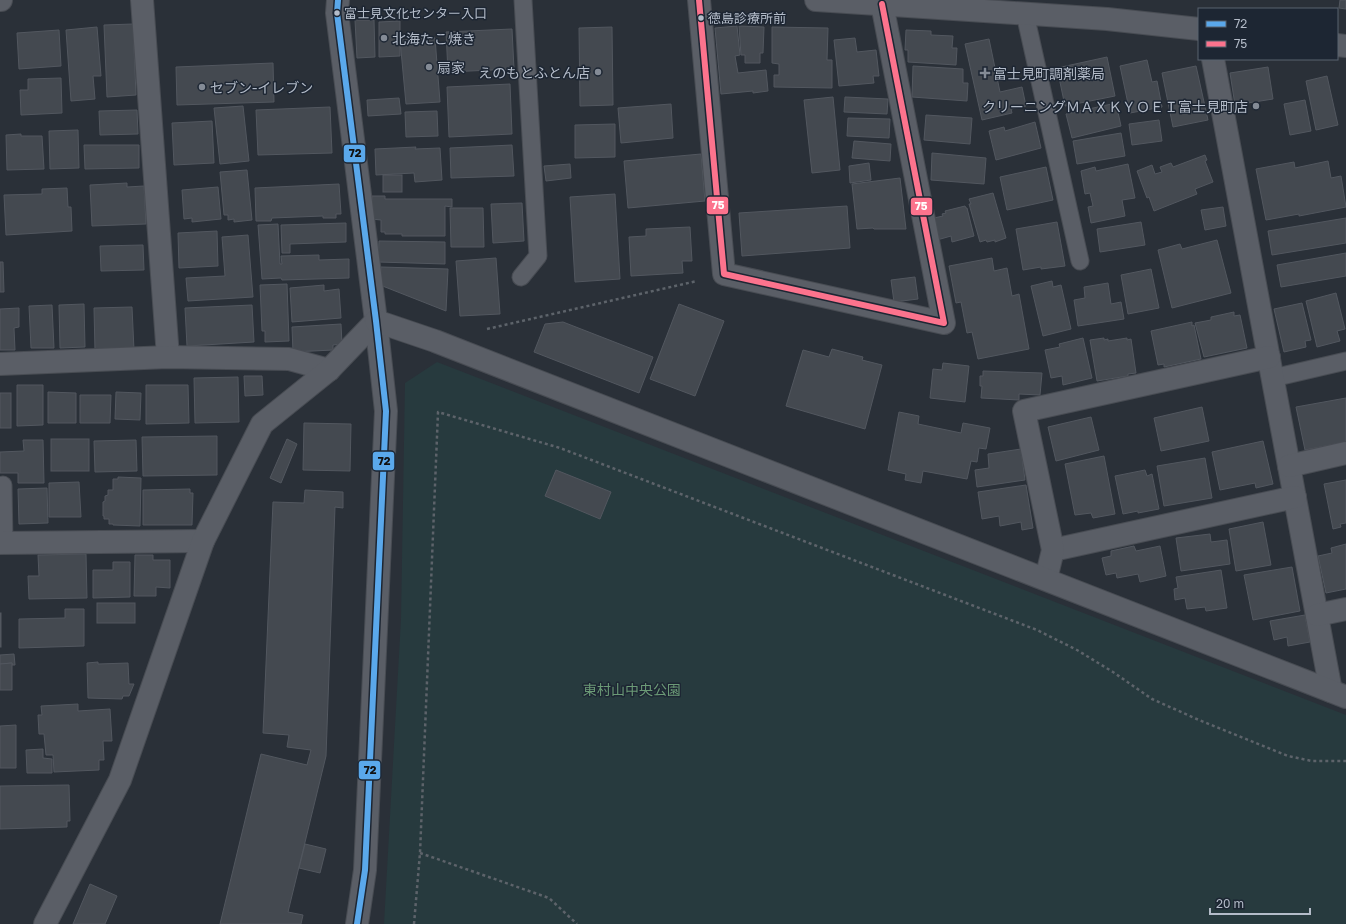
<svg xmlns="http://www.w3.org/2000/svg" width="1346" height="924" font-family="'Golos Text','Noto Sans JP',sans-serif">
  <rect width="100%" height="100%" fill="#2a3038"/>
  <path fill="#273a3e" d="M437,362l909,353v209h-962l17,-305 4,-236z"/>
  <g fill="#444950" stroke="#52575f">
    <path d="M1340,0h6v9l-7,-1z"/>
    <path d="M355,20h19l1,37 -18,1z"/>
    <path d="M400,21v35l-21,1v-35z"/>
    <path d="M133,24l3,71 -29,2 -3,-72z"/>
    <path d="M737,26l3,29 -5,1 3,17 28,-3 2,21 -15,2v-2l-32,3 -6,-66z"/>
    <path d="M739,26l25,1 -1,26h-3v10h-15v-8h-4z"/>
    <path d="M97,27l4,49h-8l2,23 -24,2 -5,-71z"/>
    <path d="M612,27l1,78 -33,1 -1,-78z"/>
    <path d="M772,27l56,1 -1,32h5v28l-58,-1v-12h5v-11l-7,-1z"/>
    <path d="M512,29l2,40 -66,3 -2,-40z"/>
    <path d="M59,30l2,36 -42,3 -2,-36z"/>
    <path d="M906,30l25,1v4l22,1 -1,12h5l-1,17 -48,-3v-12h-3z"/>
    <path d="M435,38l5,64 -34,2 -6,-64z"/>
    <path d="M855,38l2,14 19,-2 3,26h-6l1,7 -35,3 -5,-46z"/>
    <path d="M989,39l11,53 22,-5 4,19 -15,3 1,4 -30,7 -17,-76z"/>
    <path d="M1107,57l8,39 -50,10 -8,-38z"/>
    <path d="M1147,60l5,22 5,-1 5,26 -32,6 -10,-47z"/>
    <path d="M273,63l1,39 -97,3 -1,-38z"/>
    <path d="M913,66l50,3v14h5l-1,18 -55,-4z"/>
    <path d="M1196,66l12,54 -35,7 -11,-54z"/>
    <path d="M1268,67l5,32 -38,6 -5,-32z"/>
    <path d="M1327,76l11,49 -22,5 -10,-49z"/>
    <path d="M61,78l1,35 -41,2 -1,-25h8v-11z"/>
    <path d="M510,84l2,50 -63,3 -2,-50z"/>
    <path d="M833,97l7,73 -28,3 -8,-73z"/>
    <path d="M845,97l43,2 -1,15 -43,-2z"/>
    <path d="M399,98l2,16 -33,2 -1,-16z"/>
    <path d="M1305,100l6,31 -21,4 -6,-31z"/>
    <path d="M1116,103l5,23 -49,12 -6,-24z"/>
    <path d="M671,104l2,34 -52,5 -3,-35z"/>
    <path d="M243,106l6,55 -29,3 -6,-56z"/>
    <path d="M330,107l2,46 -74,2 -2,-45z"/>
    <path d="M137,110l1,24 -38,1 -1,-24z"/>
    <path d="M437,111l1,25 -32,1 -1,-25z"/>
    <path d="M926,115l46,3 -2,26 -46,-4z"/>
    <path d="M848,118l42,1 -1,19 -42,-2z"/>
    <path d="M1159,120l3,21 -30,4 -3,-21z"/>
    <path d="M212,121l2,42 -40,2 -2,-42z"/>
    <path d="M1035,122l6,26 -45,12 -7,-29 15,-4 1,4z"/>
    <path d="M615,124v33l-40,1v-33z"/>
    <path d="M78,130l1,38 -29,1 -1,-38z"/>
    <path d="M1121,133l4,23 -48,8 -4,-23z"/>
    <path d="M21,134v2h21l2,33 -37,1 -1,-35z"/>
    <path d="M854,141l37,3 -1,17 -38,-3z"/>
    <path d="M84,145h55v23l-54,1z"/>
    <path d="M512,145l2,31 -63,2 -1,-30z"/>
    <path d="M416,147l-1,2 25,-1 2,32 -27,2 -1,-9 -38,2 -1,-26z"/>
    <path d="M932,153l54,5 -2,26 -53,-4z"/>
    <path d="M701,154l4,47 -77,7 -4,-47z"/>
    <path d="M1205,155l2,5 -2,1 8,21 -18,7 2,5 -43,17 -5,-14 -2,1 -10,-27 15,-6 3,9 7,-2 -2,-5 11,-4 2,4z"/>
    <path d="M1328,161l3,17 10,-2 5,31 -47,9v-2l-33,6 -10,-51 38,-7 1,6z"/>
    <path d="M869,163l2,17 -21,3 -1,-17z"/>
    <path d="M570,164l1,14 -25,3 -2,-15z"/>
    <path d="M1128,164l7,34 -13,2 3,16 -34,7 -3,-16 5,-1 -3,-13 -5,1 -4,-23 14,-4 1,4z"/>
    <path d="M1046,167l7,33 -46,10 -7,-33z"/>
    <path d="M247,170l5,50 -18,2v-3l-6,1v-5h-4l-4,-43z"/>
    <rect x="383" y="175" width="19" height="17"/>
    <path d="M900,178l6,51h-32l-1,-1 -16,1 -5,-45z"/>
    <path d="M127,183v4l17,-1 2,38 -54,2 -2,-41z"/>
    <path d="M339,184l2,30h-5v4h-13v-2l-51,2 -1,3h-15l-1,-33z"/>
    <path d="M218,187l3,32 -29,3v-4l-8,1 -2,-29z"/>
    <path d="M67,188l1,19h3l1,24 -66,4 -2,-40 38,-1v-5z"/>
    <path d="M993,193l13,45 -11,4v-2l-8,2 -1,-2 -6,2 -11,-38h2l-2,-5z"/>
    <path d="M615,194l5,85 -45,3 -5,-85z"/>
    <path d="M372,196h13v3h67v8l-7,-1v30h-43v-2h-17v-2h-4v-12l-10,-1z"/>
    <path d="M522,203l2,38 -31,2 -2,-39z"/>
    <path d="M847,206l3,42 -108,8 -3,-43z"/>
    <path d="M965,206l1,2h1l7,28 -22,6 -1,-6 -14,4 -3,-22 9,-2 -1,-2 4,-1 -1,-2z"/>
    <path d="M1223,207l3,19 -21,4 -4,-20z"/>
    <path d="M450,208h33l1,39h-33z"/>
    <path d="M1346,218v25l-74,12 -4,-24z"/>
    <path d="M1057,222l8,44 -24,3v-2l-18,3 -7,-41z"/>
    <path d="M1141,222l4,23 -45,7 -3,-23z"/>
    <path d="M346,223v19l-56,2v9h-8l-1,-28z"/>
    <path d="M278,224l2,40h2l-1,-8 38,-1v5l30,-1v19l-67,2 -1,-2 -19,1 -4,-54z"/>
    <path d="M690,227l2,34h-10l1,12 -52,3 -2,-39 17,-1v-7z"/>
    <path d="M217,231l1,35 -39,2 -1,-35z"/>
    <path d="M248,235l5,62 -65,4 -2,-23 39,-2 -3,-39z"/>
    <path d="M1217,240l14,53 -59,15 -14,-58 22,-6 2,5z"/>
    <path d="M379,241l66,1v22l-67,-2z"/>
    <path d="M143,245l1,25 -43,1 -1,-25z"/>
    <path d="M1346,253v23l-65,11 -4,-22z"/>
    <path d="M496,258l4,56 -40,2 -4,-55z"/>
    <path d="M992,258l2,13 13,-3 5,28 7,-2 10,55 -51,10 -6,-27 -5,1 -6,-31 -5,1 -7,-37z"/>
    <path d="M0,262h3l1,30h-4z"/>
    <path d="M381,267l67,2 -2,42 -66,-26z"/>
    <path d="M1151,269l8,39 -31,6 -7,-39z"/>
    <path d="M915,277l3,22 -24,3 -3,-22z"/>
    <path d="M1052,281l1,6 8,-2 10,44 -28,7 -12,-50z"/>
    <path d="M1108,283l3,21 10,-2 3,17 -46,7 -4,-26 11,-2 -1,-11z"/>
    <path d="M287,284l2,57 -24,1v-11h-3l-2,-46z"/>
    <path d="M324,285v6l15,-2 2,29 -49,4 -2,-34z"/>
    <path d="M1336,293l9,36 -8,2 3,10 -23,6 -11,-46z"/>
    <path d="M1302,303l9,37 -6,1 1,6 -22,5 -10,-43z"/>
    <path d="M84,304l1,43 -25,1 -1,-43z"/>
    <path d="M679,304l45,17 -29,75 -45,-17z"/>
    <path d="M52,305l2,43h-23l-2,-42z"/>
    <path d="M252,305l2,37 -67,4 -2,-38z"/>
    <path d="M132,307l2,43 -39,1 -1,-43z"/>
    <path d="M19,308v19l-5,1 1,22h-15v-41z"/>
    <path d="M1234,312v4l6,-1 7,33 -43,9 -9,-34 16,-3v-3z"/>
    <path d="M563,322l90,35 -14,36 -105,-41 11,-28z"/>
    <path d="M1192,322v4l2,-1 7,34 -37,8v-3l-6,1 -7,-34z"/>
    <path d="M341,324l1,20 -9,1v5l-40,2 -1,-25z"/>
    <path d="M1083,338l9,40 -29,7 -1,-9 -11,2 -6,-28 15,-3 -1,-3z"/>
    <path d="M1104,338v2l4,-1v2l19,-3v2l4,-1 5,34 -8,1v2l-31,5 -7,-41z"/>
    <path d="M832,349l31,8 -1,3 20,5 -17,64 -79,-23 17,-56 26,7z"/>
    <path d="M943,363l26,3 -4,36 -35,-4 3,-29 9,1z"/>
    <path d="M983,371l59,2 -2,22 -21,-1v6l-38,-2 1,-12h-2v-10h3z"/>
    <path d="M244,376h18l1,19 -18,1z"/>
    <path d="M238,377l1,45 -44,1 -1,-45z"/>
    <path d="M17,385h26v40l-26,1z"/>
    <path d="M146,385h42l1,38 -43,1z"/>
    <path d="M48,392l28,1v30h-28z"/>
    <path d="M116,392l25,1 -1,27 -25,-1z"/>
    <rect x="0" y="393" width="11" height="35"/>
    <path d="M80,395h31l-1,28h-30z"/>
    <path d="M1346,398v44l-41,8 -9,-43z"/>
    <path d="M1202,407l7,34 -48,10 -7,-33z"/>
    <path d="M899,412l20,4 -1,8 43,9 2,-10 27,5 -4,21 -7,-1 -2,14 -6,-1 -4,18 -44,-8 -2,12 -16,-3 1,-6 -18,-4z"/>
    <path d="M1091,417l8,33 -43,11 -8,-34z"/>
    <path d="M304,423l47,1 -1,47 -47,-1z"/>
    <path d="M217,436v39l-74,1 -1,-39z"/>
    <rect x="51" y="439" width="38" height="32"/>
    <path d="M287,439l10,5 -16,39 -11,-5z"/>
    <path d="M23,440h20l1,43h-26v-10h-18v-21l24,-1z"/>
    <path d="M136,440l1,31 -42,1 -1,-31z"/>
    <path d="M1263,441l10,43 -17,4 -1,-5 -35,7 -8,-38z"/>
    <path d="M1021,449l4,31 -48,7 -2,-17 14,-2 -1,-14z"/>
    <path d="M1104,456l11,58 -22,4 -2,-5 -16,2 -10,-51z"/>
    <path d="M1205,458l7,40 -48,8 -7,-40z"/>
    <path d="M556,470l55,22 -11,27 -55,-23z"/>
    <path d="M1145,470l2,6 5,-2 7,35 -21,4v-2l-15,3 -8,-38z"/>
    <path d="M118,477l23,1 -1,48 -27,-1v-1h-4v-5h-5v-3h-1v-14l2,-1v-5l3,-1v-5h5v-11h5z"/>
    <path d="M1346,480v43l-6,1 1,3 -8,2 -9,-45z"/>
    <path d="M79,482l2,35h-32v-34z"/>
    <path d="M1026,485l7,43 -11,2 -1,-8 -21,4 -1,-10 -17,3 -4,-27z"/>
    <path d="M47,488l1,35 -29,1 -1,-35z"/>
    <path d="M190,489v4h3l-1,32h-49v-35z"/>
    <path d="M305,490l38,2v16l-8,-1 -9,249 -38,156 15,3 -2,9h-81l41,-170 46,11 4,-15 -24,-3 2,-12 -26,-2 10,-231 31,1z"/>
    <path d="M1263,522l8,43 -35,6 -7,-42z"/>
    <path d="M1210,534l1,8 16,-2 3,24 -49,7 -5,-33z"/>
    <path d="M1346,544v45l-20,4 -8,-37 14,-3 -1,-5z"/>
    <path d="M1134,546l2,5 24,-5 6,30 -26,6 -2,-8 -21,4 -1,-5 -10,2 -4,-17 9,-2v-5z"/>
    <path d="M86,554l1,44 -58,1 -1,-23h11l-1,-21z"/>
    <path d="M135,555h18v5h17v28l-14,-1v9h-22z"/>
    <path d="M113,562h17v35l-37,1v-28h20z"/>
    <path d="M1292,567l8,44 -47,9 -9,-45z"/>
    <path d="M1221,570l6,38 -21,3 -1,-4 -18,2 -2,-11 -10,2 -1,-11 4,-1 -2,-11z"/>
    <rect x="97" y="603" width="38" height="20"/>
    <path d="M65,609h19v37l-65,2v-29l46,-1z"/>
    <rect x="0" y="613" width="1" height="34"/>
    <path d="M1305,615l5,27 -22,4 -1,-9 -13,3 -4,-19z"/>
    <path d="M14,654l1,11h-3v-2l-12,1v-9z"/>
    <path d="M98,662v2l30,-1 1,21h5l-5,12h-6l-1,3 -34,-1 -1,-35z"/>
    <path d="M12,663v27h-12v-26z"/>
    <path d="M78,704v7l32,-2 2,32h-9l1,19h-5v10l-45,2 -1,-17h-7l-2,-21h-5l-1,-19h4l-1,-9z"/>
    <path d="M16,725v43h-16v-42z"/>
    <path d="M43,749v9l9,1v14h-25l-1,-23z"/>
    <path d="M69,785l1,36h-3v6l-67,2v-43z"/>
    <path d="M305,844l21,5 -6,24 -21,-5z"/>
    <path d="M90,884l27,12 -12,28h-32z"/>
  </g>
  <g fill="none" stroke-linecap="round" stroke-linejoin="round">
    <g stroke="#484c53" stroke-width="19">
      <g id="service">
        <path d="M1025,14l55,247"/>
        <path d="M521,277l17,-21 -15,-256"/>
        <path d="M1273,378l73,-17"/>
        <path d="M3,485l1,58"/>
      </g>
    </g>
    <g stroke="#484c53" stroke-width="24">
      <g id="minor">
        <path d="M142,0l26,357"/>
        <path d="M338,0l-1,13 39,308 10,90 -21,459 -8,54"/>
        <path d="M699,0l25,274 220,49 -62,-319"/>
        <path d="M1213,59l118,632"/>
        <path d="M0,364l168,-7 121,2 40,11"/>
        <path d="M1289,466l57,-13"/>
        <path d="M0,543l203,-2"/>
        <path d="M1053,550l242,-53"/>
        <path d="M1046,579l7,-29 -29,-139 245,-54"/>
        <path d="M1317,615l29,-6"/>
        <path d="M45,924l75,-144 83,-239 59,-117 67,-54 47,-49"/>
      </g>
    </g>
    <g stroke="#484c53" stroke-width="24">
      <g id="tertiary">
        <path d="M0,0h1"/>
        <path d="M816,0l291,19 92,10"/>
        <path d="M1337,45l9,1"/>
        <path d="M376,321l59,20 911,356"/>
      </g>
    </g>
    <g stroke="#5d636a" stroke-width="2.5" stroke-dasharray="3 3" stroke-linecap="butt">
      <path d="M487,329l210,-48"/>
      <path d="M420,853l129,45 28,26"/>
      <path d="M414,924l6,-71 18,-441 122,36 477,182 40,20 36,22 39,27 47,21 89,36 24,5h34"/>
    </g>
    <use href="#service" stroke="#5a5e66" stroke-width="17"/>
    <use href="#minor" stroke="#5a5e66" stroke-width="22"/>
    <use href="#tertiary" stroke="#5a5e66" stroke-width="22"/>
    <g stroke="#1d2633" stroke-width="9">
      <path id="bus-1" d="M338,0l-1,13 39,308 10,90 -21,459 -8,54"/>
    </g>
    <g stroke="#1d2633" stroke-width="9">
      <path id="bus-2" d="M699,0l25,274 220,49 -62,-319"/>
    </g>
    <use href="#bus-1" stroke="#5aa8eb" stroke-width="6"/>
    <use href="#bus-2" stroke="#fc738d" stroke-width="6"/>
  </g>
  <g fill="#b4bcc9" stroke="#1d2633" stroke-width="1.5">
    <circle cx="337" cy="13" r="3.5"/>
    <circle cx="701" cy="18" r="3.5"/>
  </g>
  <g fill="#848b96" stroke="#1d2633" stroke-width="1.5">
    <circle cx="384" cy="38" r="4"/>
    <circle cx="429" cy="67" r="4"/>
    <circle cx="598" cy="72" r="4"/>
    <path d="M983 67h4v4h4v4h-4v4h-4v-4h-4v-4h4z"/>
    <circle cx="202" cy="87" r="4"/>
    <circle cx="1256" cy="106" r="4"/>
  </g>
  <g text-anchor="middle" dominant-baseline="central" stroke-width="3" stroke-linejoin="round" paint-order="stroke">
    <g font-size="13" fill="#b4bcc9" stroke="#1d2633" text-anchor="start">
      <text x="344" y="13">富士見文化センター入口</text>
      <text x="708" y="18">徳島診療所前</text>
    </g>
    <g font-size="14" fill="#b4bcc9" stroke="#1d2633" text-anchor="start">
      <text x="392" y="38">北海たこ焼き</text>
      <text x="437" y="67">扇家</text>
      <text x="590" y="72" text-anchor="end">えのもとふとん店</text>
      <text x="993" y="73">富士見町調剤薬局</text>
      <text x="210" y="87">セブン-イレブン</text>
      <text x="1248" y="106" text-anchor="end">クリーニングＭＡＸＫＹＯＥＩ富士見町店</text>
    </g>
    <g font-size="14" fill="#6b9a76" stroke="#1d2633">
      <text x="632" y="689">東村山中央公園</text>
    </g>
  </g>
  <g stroke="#1d2633" stroke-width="1.5">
    <rect x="343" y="144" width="23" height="19" rx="4" fill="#5aa8eb"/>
    <rect x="706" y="196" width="23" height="19" rx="4" fill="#fc738d"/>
    <rect x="910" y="197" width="23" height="19" rx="4" fill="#fc738d"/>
    <rect x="372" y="451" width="23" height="20" rx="4" fill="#5aa8eb"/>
    <rect x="358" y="760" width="23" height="20" rx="4" fill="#5aa8eb"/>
  </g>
  <g font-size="11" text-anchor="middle" font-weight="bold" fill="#fff">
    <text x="718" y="209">75</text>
    <text x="921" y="210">75</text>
  </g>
  <g font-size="11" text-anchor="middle" font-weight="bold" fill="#111">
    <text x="355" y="157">72</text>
    <text x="384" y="465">72</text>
    <text x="370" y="774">72</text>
  </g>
  <rect x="1198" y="8" width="140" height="52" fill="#1d2633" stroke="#59626f"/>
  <rect x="1206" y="21" width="20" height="6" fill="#5aa8eb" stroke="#59626f"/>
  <text x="1234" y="28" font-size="12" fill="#b4bcc9">72</text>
  <rect x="1206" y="41" width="20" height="6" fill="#fc738d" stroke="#59626f"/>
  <text x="1234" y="48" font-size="12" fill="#b4bcc9">75</text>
  <path d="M1210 908v6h100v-6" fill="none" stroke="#b4bcc9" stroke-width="2"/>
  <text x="1216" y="908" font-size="12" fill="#b4bcc9" stroke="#1d2633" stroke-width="3" paint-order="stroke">20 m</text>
</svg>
